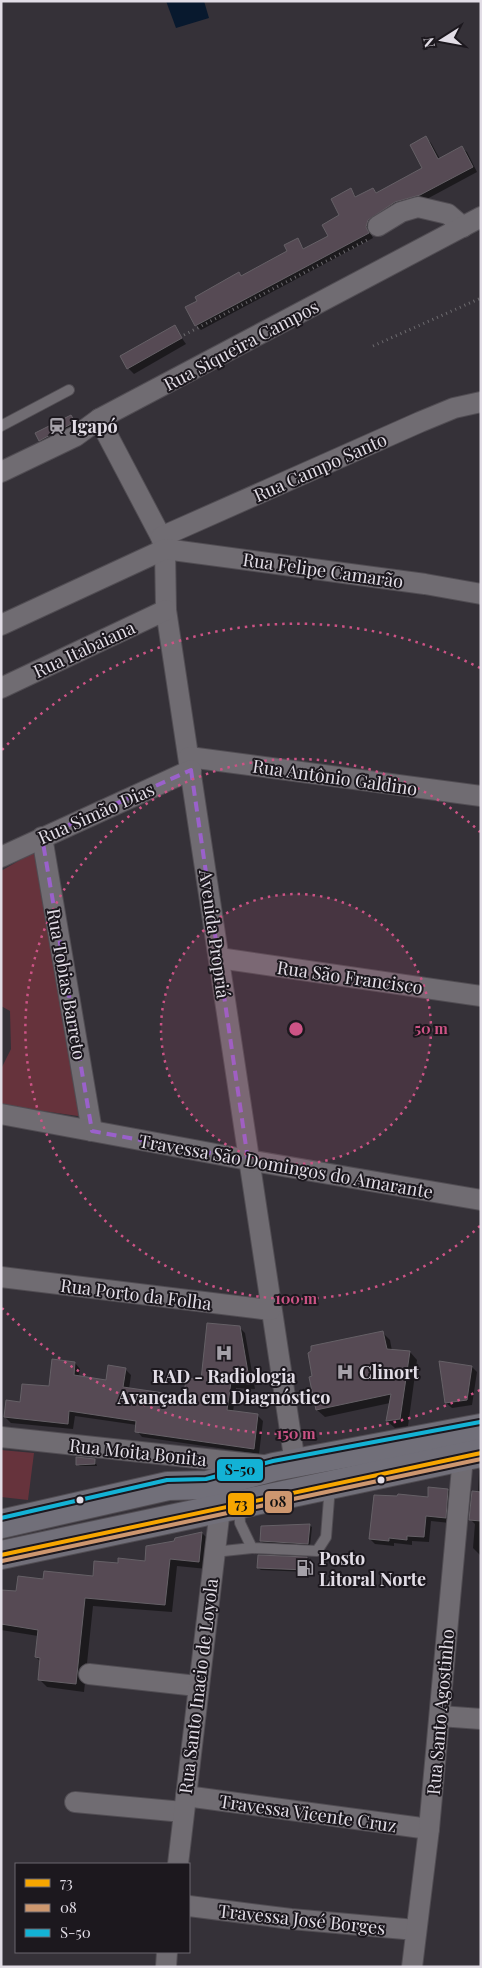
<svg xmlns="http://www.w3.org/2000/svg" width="482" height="1968" font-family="'Playfair Display',serif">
  <rect width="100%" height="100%" fill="#353138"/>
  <g fill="#66333c">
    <path d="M34,852l51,265 -84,-12v-36l10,-20 -1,-38 -9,-5v-135z"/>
    <path d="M1,1450l33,3 -6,47 -27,-3z"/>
  </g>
  <path fill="#08192e" d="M166,1h38l5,17 -33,10z"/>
  <g fill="#0007">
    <path d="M426,138l5,5 9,16 22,-11 5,4 10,20 -52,28 -53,25 -2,7 3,6 -172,92 -5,-5 2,-24 41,-28 3,4 47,-25 8,-12 8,10 24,-14 12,-20 10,-26 6,8 16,-9 4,4 47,-25z"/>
    <path d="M174,327l12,17 -52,30 -6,-6z"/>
    <path d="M71,416l9,11 -35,17 -6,-5z"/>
    <path d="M239,1327l6,6 10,56 -19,-1 -3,24 24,3 6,6 -4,33 -117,-17 -5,-6v-6l-62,-9 -2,13 -62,-6 -6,-6 17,-14 28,-15 25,-25 5,6 -1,8 28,4 18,-12 6,6 -2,14 56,8 17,-15z"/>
    <path d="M383,1333l7,7 2,11 18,1 7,8 -9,66 -13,2 -8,-7 3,-18 -65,14 -8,-7z"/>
    <path d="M472,1367l5,5 -5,33 -20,3 -6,-5z"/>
    <path d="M95,1460l2,6h-17l-3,-2z"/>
    <path d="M479,1470h2v86l-8,-8 2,-24 -5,-5 8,-26z"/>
    <path d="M448,1490l5,6 -3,27 -19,-2 -2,21 -17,-1v4l-18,-2v3l-19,-2 -5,-5 59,-40z"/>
    <path d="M309,1525l3,2 -2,19 -47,-3 -2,-2z"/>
    <path d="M202,1533l8,8 -3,28 -30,-3 -5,46 -79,-6 -9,86 -37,-5 -8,-8 2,-17 -5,-5 2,-21 -37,-6v-39l16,2 27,-13 50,-2 25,-14 27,-1 30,-21z"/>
    <path d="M306,1559l3,2 -1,11 -47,-2 -3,-2z"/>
  </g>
  <g fill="#564a54" stroke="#656066">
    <path d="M426,136l12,23 24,-13 11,21 -53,28 -25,7 -27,18 -2,7 3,6 -174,93 -10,-19 12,-6 -2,-4 44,-25 2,4 46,-25 -3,-6 14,-7 5,11 25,-13 -6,-11 17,-10 -8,-16 20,-11 4,9 18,-9 3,5 46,-25 -12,-23z"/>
    <path d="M175,325l7,13 -55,31 -7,-13z"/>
    <path d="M71,415l4,7 -36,19 -4,-8z"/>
    <path d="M207,1323l33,3 10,58 -19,-2 -4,28 31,4 -4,35 -119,-17 1,-11 -67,-10 -1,13 -64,-7 2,-17 14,2 2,-18 27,2 3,-27 23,3 -1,13 32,5 2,-15 18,3 -3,19 61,9 2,-18 15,2z"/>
    <path d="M383,1331l4,18 23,2 -10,68 -14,2 5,-27 -75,16 -7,-33 3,-1 -4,-23 3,-2v-5z"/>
    <path d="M439,1361l33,5 -5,34 -22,3z"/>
    <path d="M76,1457l19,2v5l-19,1z"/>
    <path d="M428,1487l20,2 -2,29 -20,-2 -2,21 -17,-1v4l-18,-2v3l-20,-2 5,-44 23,1 1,-2 30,3z"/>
    <path d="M472,1491l9,1v29l-12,-1z"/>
    <path d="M310,1524l-2,20 -48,-3 1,-15z"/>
    <path d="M202,1532l-3,30 -29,-3 -5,46 -80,-7 -9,86 -38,-4 2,-22 -5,-1 3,-27 -37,-6v-34l15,1 2,-15 25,3 1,-8 49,5 1,-15 24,2v-5l27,3 1,-15 28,-5 1,-3z"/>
    <path d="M258,1555l49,2 -1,13 -49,-2z"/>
  </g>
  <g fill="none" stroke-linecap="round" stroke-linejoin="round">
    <g stroke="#514d53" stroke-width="12">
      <g id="service">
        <path d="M1,426l68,-36"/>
        <path d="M239,1506l1,17 12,25 65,3 9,-14 4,-51"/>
        <path d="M214,1552l38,-4"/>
      </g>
    </g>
    <g stroke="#514d53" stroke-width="22">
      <g id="minor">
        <path d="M378,226l23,-14 17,-5 30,7 15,13"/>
        <path d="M99,419l62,118 4,12 1,61 129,853"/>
        <path d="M1,472l75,-36 23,-17 382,-202"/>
        <path d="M161,537l259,-115 34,-14 27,-6"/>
        <path d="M1,625l164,-76 260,35 56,10"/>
        <path d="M1,688l165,-78"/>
        <path d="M189,757l292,39"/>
        <path d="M42,837l50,294"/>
        <path d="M1,857l190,-87"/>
        <path d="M219,958l262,38"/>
        <path d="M1,1114l247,46 233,40"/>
        <path d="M1,1277l269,33"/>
        <path d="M1,1437l261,28"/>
        <path d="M89,1674l108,12"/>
        <path d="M440,1716l41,3"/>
        <path d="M186,1796l243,33"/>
        <path d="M75,1802l108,10"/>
        <path d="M178,1864l42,-355"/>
        <path d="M189,1906l102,13 125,11"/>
        <path d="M166,1967l1,-15"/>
        <path d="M412,1967l17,-138 34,-372"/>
      </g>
    </g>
    <g stroke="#514d53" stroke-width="30">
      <g id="primary">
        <path d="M1,1524l167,-38 39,-1 67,-18 207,-39"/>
        <path d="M1,1555l480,-102"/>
      </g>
    </g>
    <g stroke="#6d6b6f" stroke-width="3" stroke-dasharray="1 4" stroke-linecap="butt">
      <path d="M184,335l183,-95"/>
      <path d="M373,346l108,-48"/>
    </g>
    <use href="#service" stroke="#706c72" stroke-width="10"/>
    <use href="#minor" stroke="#706c72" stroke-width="20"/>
    <use href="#primary" stroke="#716f79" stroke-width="28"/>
    <g stroke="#1c181e" stroke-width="8">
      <path id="bus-1" d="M1,1555l480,-102"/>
    </g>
    <g stroke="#1c181e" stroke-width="8">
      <path id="bus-2" d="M2,1561l479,-102"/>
    </g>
    <g stroke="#1c181e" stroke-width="8">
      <path id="bus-3" d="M1,1518l166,-38 39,-1 67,-18 207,-39"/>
    </g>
    <use href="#bus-1" stroke="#f7a600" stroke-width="4"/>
    <use href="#bus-2" stroke="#cd976f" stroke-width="4"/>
    <use href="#bus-3" stroke="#13b2d5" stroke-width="4"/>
  </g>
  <path fill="none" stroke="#9a61cb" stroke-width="4" stroke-dasharray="10 6" stroke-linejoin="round" d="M191,770l57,390 -156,-29 -50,-294z"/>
  <circle cx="296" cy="1029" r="135" fill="#cc5385" fill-opacity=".12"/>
  <g fill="none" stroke="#cc5385" stroke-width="2.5" stroke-dasharray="2.5 5">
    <circle cx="296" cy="1029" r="135"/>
    <path d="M480 1226A270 270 0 1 1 480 832"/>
    <path d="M480 1390A405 405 0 0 1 2 1308M2 750A405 405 0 0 1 480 668"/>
  </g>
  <defs>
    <g id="station-bare" transform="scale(1.35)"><path d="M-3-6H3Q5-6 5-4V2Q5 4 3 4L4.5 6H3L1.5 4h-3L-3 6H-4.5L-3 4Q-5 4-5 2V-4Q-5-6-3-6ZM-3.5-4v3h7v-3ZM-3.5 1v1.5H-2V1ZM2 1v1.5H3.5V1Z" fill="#a5a1a9" stroke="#1c181e" stroke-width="2.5" paint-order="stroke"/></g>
    <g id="hospital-bare" transform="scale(1.35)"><path d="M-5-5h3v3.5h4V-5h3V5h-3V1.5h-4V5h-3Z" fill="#a5a1a9" stroke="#1c181e" stroke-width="2.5" paint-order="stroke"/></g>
    <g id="fuel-bare" transform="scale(1.35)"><path d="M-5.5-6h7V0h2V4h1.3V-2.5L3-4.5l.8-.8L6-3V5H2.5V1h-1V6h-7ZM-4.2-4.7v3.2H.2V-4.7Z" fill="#a5a1a9" stroke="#1c181e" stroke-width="2.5" paint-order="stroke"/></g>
  </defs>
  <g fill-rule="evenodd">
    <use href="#station-bare" x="57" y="426"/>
    <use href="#hospital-bare" x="224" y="1353"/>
    <use href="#hospital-bare" x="345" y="1372"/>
    <use href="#fuel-bare" x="305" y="1568"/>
  </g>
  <g fill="#e2dde6" stroke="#1c181e" stroke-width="2">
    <circle cx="381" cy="1480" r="4.5"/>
    <circle cx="80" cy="1500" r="4.5"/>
  </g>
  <g text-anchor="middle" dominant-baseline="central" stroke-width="4" stroke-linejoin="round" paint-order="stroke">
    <g font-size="18" fill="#e2dde6" stroke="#1c181e">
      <text transform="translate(241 345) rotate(-28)">Rua Siqueira Campos</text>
      <text transform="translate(320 467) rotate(-24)">Rua Campo Santo</text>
      <text transform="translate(323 570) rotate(8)">Rua Felipe Camarão</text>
      <text transform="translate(84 649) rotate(-25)">Rua Itabaiana</text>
      <text transform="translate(335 777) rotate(8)">Rua Antônio Galdino</text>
      <text transform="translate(96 813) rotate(-24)">Rua Simão Dias</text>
      <text transform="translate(215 934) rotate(82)">Avenida Propriá</text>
      <text transform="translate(350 977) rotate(8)">Rua São Francisco</text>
      <text transform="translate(67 984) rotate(80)">Rua Tobias Barreto</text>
      <text transform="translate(286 1166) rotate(10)">Travessa São Domingos do Amarante</text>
      <text transform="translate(136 1294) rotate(7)">Rua Porto da Folha</text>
      <text transform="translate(138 1452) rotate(6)">Rua Moita Bonita</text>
      <text transform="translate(198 1686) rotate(-83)">Rua Santo Inacio de Loyola</text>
      <text transform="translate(440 1712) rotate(-85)">Rua Santo Agostinho</text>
      <text transform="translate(308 1813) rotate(8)">Travessa Vicente Cruz</text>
      <text transform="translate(302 1919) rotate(6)">Travessa José Borges</text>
    </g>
    <g font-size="18" font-weight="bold" fill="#e2dde6" stroke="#1c181e" text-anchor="start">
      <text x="71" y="426">Igapó</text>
      <text x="359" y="1372">Clinort</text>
      <text x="224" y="1376" text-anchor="middle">RAD - Radiologia<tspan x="224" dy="21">Avançada em Diagnóstico</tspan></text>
      <text x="319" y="1558">Posto<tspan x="319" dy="21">Litoral Norte</tspan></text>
    </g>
  </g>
  <circle cx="296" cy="1029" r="8" fill="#cc5385" stroke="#1c181e" stroke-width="2.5"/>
  <g font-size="15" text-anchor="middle" font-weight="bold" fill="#cc5385" stroke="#1c181e" stroke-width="4" stroke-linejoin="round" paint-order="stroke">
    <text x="431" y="1034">50 m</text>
    <text x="296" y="1304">100 m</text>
    <text x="296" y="1439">150 m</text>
  </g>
  <g stroke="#1c181e" stroke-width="2">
    <rect x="216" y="1458" width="48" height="24" rx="5" fill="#13b2d5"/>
    <rect x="264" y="1490" width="29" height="24" rx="5" fill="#cd976f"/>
    <rect x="227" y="1492" width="28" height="24" rx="5" fill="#f7a600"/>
  </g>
  <g font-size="14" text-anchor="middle" font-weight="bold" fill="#111">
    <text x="240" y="1475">S-50</text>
    <text x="278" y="1507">08</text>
    <text x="241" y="1509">73</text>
  </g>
  <rect width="482" height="1968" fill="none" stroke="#e2dde6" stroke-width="5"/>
  <rect x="15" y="1863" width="175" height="90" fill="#1c181e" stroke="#6b676e"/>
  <rect x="25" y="1879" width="25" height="8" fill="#f7a600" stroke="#6b676e"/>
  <text x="60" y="1888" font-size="15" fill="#e2dde6">73</text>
  <rect x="25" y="1904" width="25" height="8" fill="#cd976f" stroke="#6b676e"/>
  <text x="60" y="1913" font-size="15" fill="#e2dde6">08</text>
  <rect x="25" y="1929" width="25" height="8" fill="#13b2d5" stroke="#6b676e"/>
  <text x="60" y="1938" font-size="15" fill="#e2dde6">S-50</text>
  <g transform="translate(442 40) rotate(259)" stroke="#1c181e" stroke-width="4" paint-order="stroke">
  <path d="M0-4L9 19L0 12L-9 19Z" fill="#e2dde6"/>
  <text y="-8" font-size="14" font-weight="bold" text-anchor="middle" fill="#e2dde6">N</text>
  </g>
</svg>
